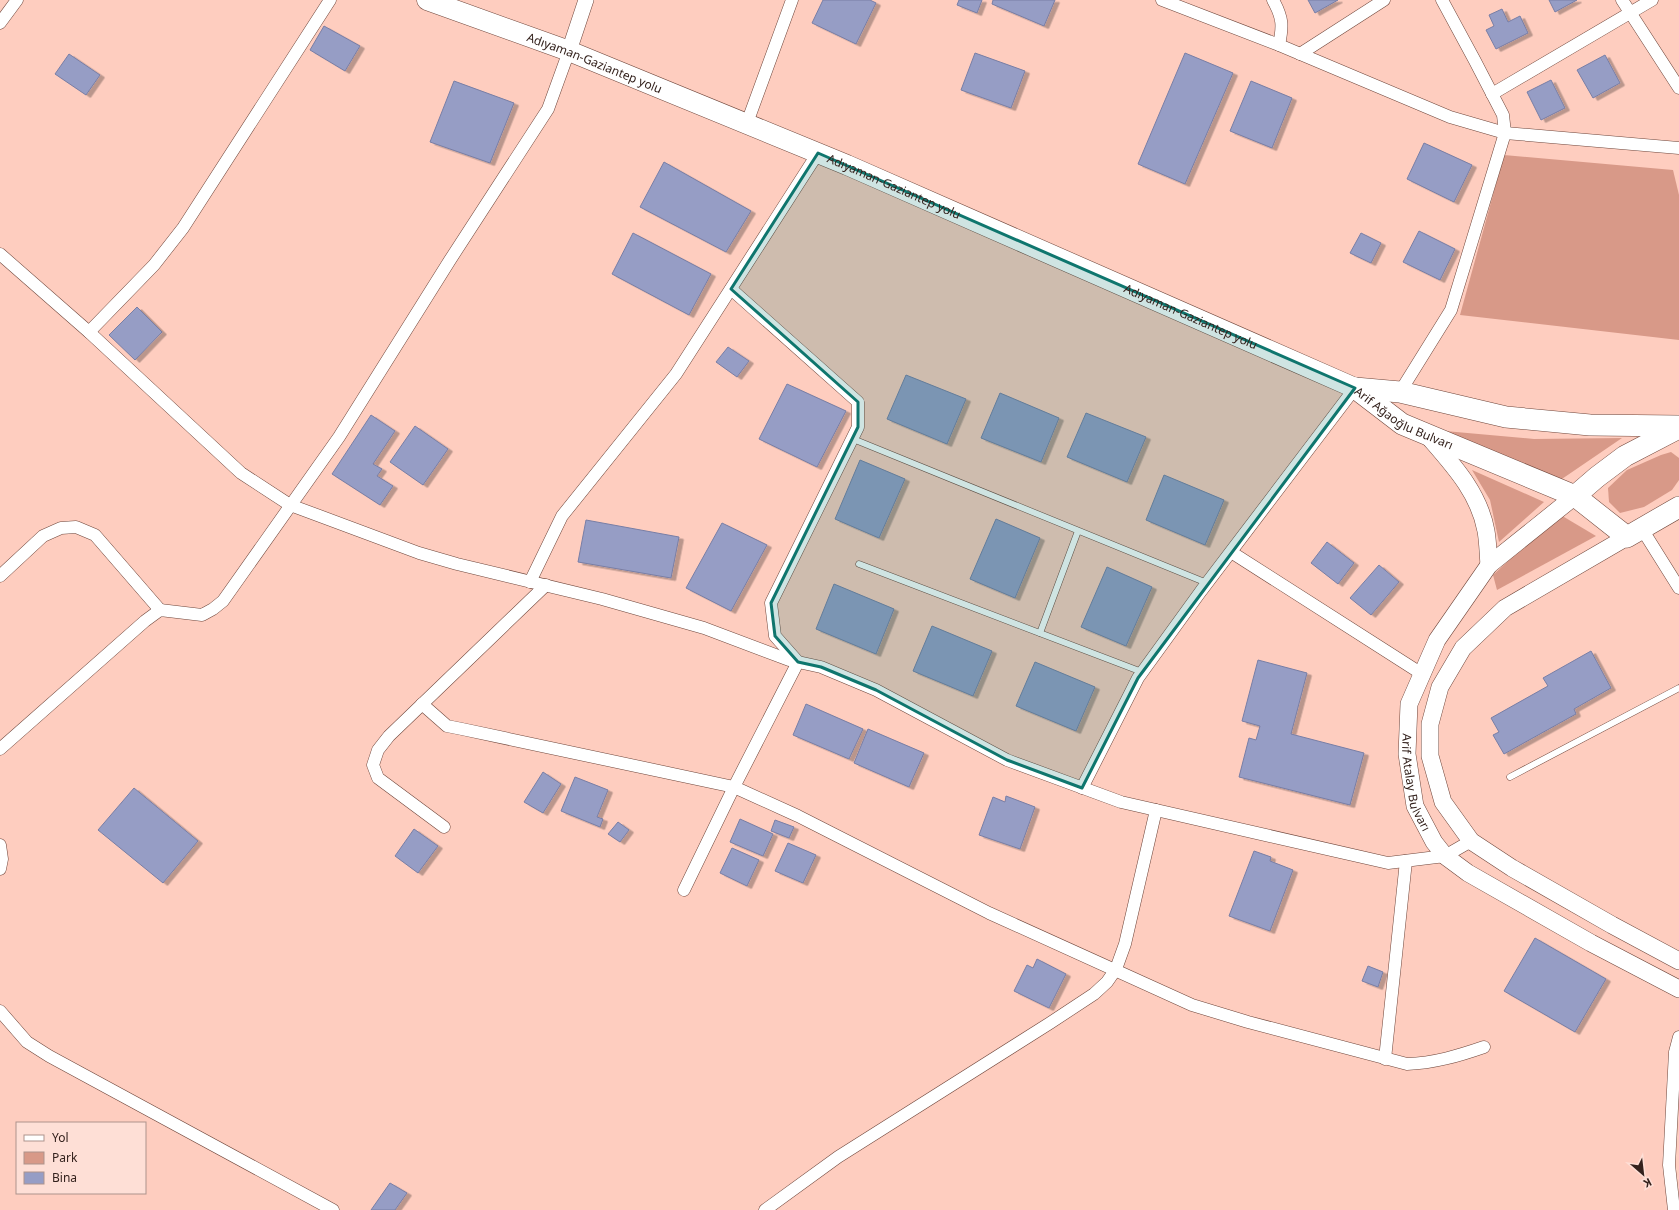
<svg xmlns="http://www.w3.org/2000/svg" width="1679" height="1210" font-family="'Noto Sans',sans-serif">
  <defs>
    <filter id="shadow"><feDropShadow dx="4.5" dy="2.5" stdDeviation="0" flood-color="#0004"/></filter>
  </defs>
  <rect width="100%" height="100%" fill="#fecdbf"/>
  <g fill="#d89988">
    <path d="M1504,155l169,15 6,25v145l-219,-25z"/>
    <path d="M1445,431l89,8 88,-1 -66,45z"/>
    <path d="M1671,452l8,6v22l-7,10 -28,17 -24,6 -11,-11 -1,-14 19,-18 34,-15z"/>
    <path d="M1472,470l72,32 -45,40 -9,-42z"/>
    <path d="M1559,514l37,22 -99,54 -4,-15z"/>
  </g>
  <g fill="#969dc5" stroke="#787ea5" filter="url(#shadow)">
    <path d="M823,0h47l6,3 -20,41 -44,-21z"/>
    <path d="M959,0h23l-5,13 -20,-8z"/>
    <path d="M993,0h62l-11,26 -52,-22z"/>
    <path d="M1308,0h30l-23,13z"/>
    <path d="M1549,0h28l-22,12z"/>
    <path d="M1502,9l6,13 12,-6 8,17 -32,16 -10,-19 8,-4 -5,-11z"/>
    <path d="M324,26l36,20 -15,25 -35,-21z"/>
    <path d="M975,53l50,18 -14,37 -50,-18z"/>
    <path d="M1185,53l48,20 -48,111 -47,-20z"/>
    <path d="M69,54l31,21 -14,20 -31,-21z"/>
    <path d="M1605,55l15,28 -27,15 -16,-28z"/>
    <path d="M1551,80l14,28 -24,12 -14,-28z"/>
    <path d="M454,81l60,22 -24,60 -60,-21z"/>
    <path d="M1251,81l41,17 -20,50 -42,-17z"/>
    <path d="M1424,143l48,22 -18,37 -47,-23z"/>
    <path d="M664,162l87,49 -25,41 -86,-45z"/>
    <path d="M1419,231l36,18 -15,31 -37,-18z"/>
    <path d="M633,233l78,41 -22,41 -77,-41z"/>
    <path d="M1361,233l20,10 -10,20 -21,-10z"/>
    <path d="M137,307l25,25 -27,28 -26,-25z"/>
    <path d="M728,347l21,14 -12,16 -21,-15z"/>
    <path d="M906,375l60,24 -19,45 -60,-25z"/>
    <path d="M787,384l59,27 -29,56 -58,-28z"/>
    <path d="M1000,393l59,25 -18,44 -60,-24z"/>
    <path d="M1086,413l60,24 -19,45 -60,-25z"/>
    <path d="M371,415l24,16 -22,33 9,5 -5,7 16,10 -13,19 -48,-31z"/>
    <path d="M415,426l33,23 -25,36 -33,-23z"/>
    <path d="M860,460l45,19 -26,59 -44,-19z"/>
    <path d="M1164,475l60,25 -19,45 -59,-25z"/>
    <path d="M996,519l44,19 -25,60 -45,-19z"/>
    <path d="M586,520l93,17 -8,41 -93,-16z"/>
    <path d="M722,523l45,22 -36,66 -45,-23z"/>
    <path d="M1327,542l27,21 -16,21 -27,-21z"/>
    <path d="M1379,565l20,17 -28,33 -21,-17z"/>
    <path d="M1107,567l45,20 -26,59 -45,-19z"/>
    <path d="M834,584l60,25 -18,45 -60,-25z"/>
    <path d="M932,626l60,25 -19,45 -60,-25z"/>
    <path d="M1591,651l20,37 -37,21 2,5 -72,40 -11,-19 6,-3 -8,-14 57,-32 -5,-8z"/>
    <path d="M1258,660l49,13 -16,61 73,19 -14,52 -111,-28 10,-39 7,2 4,-14 -18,-5z"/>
    <path d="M1035,662l60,25 -19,44 -60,-25z"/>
    <path d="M806,704l57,25 -14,30 -56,-24z"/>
    <path d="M868,729l56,24 -15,34 -55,-24z"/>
    <path d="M543,772l18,12 -18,29 -19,-11z"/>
    <path d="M575,777l33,13 -11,27 6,2 -3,8 -39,-16z"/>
    <path d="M134,788l64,53 -35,42 -65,-53z"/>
    <path d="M1006,796l29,11 -15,42 -41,-14 14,-38 12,5z"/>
    <path d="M740,819l33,15 -10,22 -33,-14z"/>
    <path d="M775,820l19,7 -5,11 -18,-7z"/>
    <path d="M618,822l11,8 -9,12 -12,-8z"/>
    <path d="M414,829l24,17 -20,27 -23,-17z"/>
    <path d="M788,843l28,12 -13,28 -28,-12z"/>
    <path d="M732,848l27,12 -12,26 -27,-13z"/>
    <path d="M1254,851l17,6 -1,4 23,9 -23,61 -41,-15z"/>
    <path d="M1535,938l71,41 -31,53 -71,-41z"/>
    <path d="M1037,959l29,15 -17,34 -35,-17 13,-26 6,3z"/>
    <path d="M1368,966l15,6 -5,15 -16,-6z"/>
    <path d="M390,1183l17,10 -12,17h-24z"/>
  </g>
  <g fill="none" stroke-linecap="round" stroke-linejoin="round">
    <g stroke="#6f463b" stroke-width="7">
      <g id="service">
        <path d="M853,439l354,144"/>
        <path d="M859,564l283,108"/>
        <path d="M1040,633l38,-102"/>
        <path d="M1510,777l169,-89"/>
      </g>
    </g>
    <g stroke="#6f463b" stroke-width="13">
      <g id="minor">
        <path d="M1162,0l117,45 171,72 55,16 174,15"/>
        <path d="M1273,0c10,18 10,26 6,45"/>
        <path d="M1622,0l57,88"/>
        <path d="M0,23l17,-23"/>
        <path d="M1300,54l84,-54"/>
        <path d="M1492,94l160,-94"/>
        <path d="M747,123l45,-123"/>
        <path d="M0,254l89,78 152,141 49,32 129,48 38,11 145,35 102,29 85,32 32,7 55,23 131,70 114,42 267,61 57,-7 26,-15"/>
        <path d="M89,332l65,-67 29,-37 147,-228"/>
        <path d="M1400,392l51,-82 54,-177 -2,-18 -28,-54 -33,-61"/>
        <path d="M1642,529l37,59"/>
        <path d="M1231,552l191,122"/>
        <path d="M0,576l43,-40 18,-8 15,-1 19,8 65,75"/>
        <path d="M530,582l32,-66 114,-142 142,-221"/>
        <path d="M422,704l25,22 15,3 272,58 64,29 191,97 203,92 56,17 159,42c27,-1 51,-8 77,-17"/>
        <path d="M0,749l145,-128 15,-11 42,5 11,-6 10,-8 116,-164 111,-177 98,-151 21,-58"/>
        <path d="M1082,788l56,-110 63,-87 154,-203"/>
        <path d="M444,827l-66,-49 -5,-13 5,-15 11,-14 157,-151"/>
        <path d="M0,845l2,14 -2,10"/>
        <path d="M684,890l50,-103 64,-125 -23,-26 -4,-33 87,-176v-25l-127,-113"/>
        <path d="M0,1011l27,31 22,14 284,154"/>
        <path d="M1385,1059l21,-198"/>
        <path d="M765,1210l73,-53 212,-134 44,-29 13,-12 9,-13 9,-25 31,-134"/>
        <path d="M1674,1210l-5,-45 6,-113 4,-15"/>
      </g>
    </g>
    <g stroke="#6f463b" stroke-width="16">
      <path id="tertiary" d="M569,51l17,-51"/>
    </g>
    <g stroke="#6f463b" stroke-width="18">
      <g id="secondary">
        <path d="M1427,435c25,29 52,57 59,96 2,11 2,23 3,34"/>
        <path id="s1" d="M1575,496l-86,69 -52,75 -28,64 -2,50 8,52 19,36 11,14 23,17 123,70 88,46"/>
        <path d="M1627,537l-122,71 -42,40 -23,39 -10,37v32l13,46 28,39 41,27 100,57 67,36"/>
      </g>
    </g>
    <g stroke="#6f463b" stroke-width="21">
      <g id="primary">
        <path id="s2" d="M427,0l142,51 278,114 508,223"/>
      </g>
    </g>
    <g stroke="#6f463b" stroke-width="22">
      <g id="trunk">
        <path id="s3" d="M1355,388l47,36 173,72 52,41 52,-30"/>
        <path d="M1355,388l45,4 106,25 84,8 89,1"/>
        <path d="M1575,496l22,-19 28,-21 52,-27"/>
      </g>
    </g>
    <use href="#service" stroke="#fff" stroke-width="6"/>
    <use href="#minor" stroke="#fff" stroke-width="12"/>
    <use href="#tertiary" stroke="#fff" stroke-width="15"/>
    <use href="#secondary" stroke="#fff" stroke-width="17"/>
    <use href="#primary" stroke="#fff" stroke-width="20"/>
    <use href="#trunk" stroke="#fff" stroke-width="21"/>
  </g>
  <path fill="#0f766e" fill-opacity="0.2" stroke="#0f766e" stroke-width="3" stroke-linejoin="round" d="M818,153l537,235 -217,290 -56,110 -75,-28 -131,-70 -55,-23 -23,-5 -23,-26 -4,-33 87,-176v-25l-127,-113z"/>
  <g text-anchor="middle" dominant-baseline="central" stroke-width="4" stroke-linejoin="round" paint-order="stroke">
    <g font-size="12" fill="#34221d" stroke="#fedfd6">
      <text stroke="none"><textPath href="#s2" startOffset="179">Adıyaman-Gaziantep yolu</textPath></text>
      <text stroke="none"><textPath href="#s2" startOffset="503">Adıyaman-Gaziantep yolu</textPath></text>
      <text stroke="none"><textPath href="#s2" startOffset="827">Adıyaman-Gaziantep yolu</textPath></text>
      <text stroke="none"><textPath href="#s3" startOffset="58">Arif Ağaoğlu Bulvarı</textPath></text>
      <text stroke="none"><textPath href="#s1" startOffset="351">Arif Atalay Bulvarı</textPath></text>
    </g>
  </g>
  <rect x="16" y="1122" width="130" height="72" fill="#fedfd6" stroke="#ad938c"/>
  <rect x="24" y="1135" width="20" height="6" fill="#ffffff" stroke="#ad938c"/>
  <text x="52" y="1142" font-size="12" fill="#34221d">Yol</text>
  <rect x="24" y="1152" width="20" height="12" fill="#d89988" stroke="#ad938c"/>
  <text x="52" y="1162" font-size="12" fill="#34221d">Park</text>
  <rect x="24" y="1172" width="20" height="12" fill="#969dc5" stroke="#ad938c"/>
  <text x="52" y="1182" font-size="12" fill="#34221d">Bina</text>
  <g transform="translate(1643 1174) rotate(152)" stroke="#fedfd6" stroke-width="3" paint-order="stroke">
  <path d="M0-3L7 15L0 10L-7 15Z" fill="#34221d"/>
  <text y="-6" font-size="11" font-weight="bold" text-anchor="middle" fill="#34221d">K</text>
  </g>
</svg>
